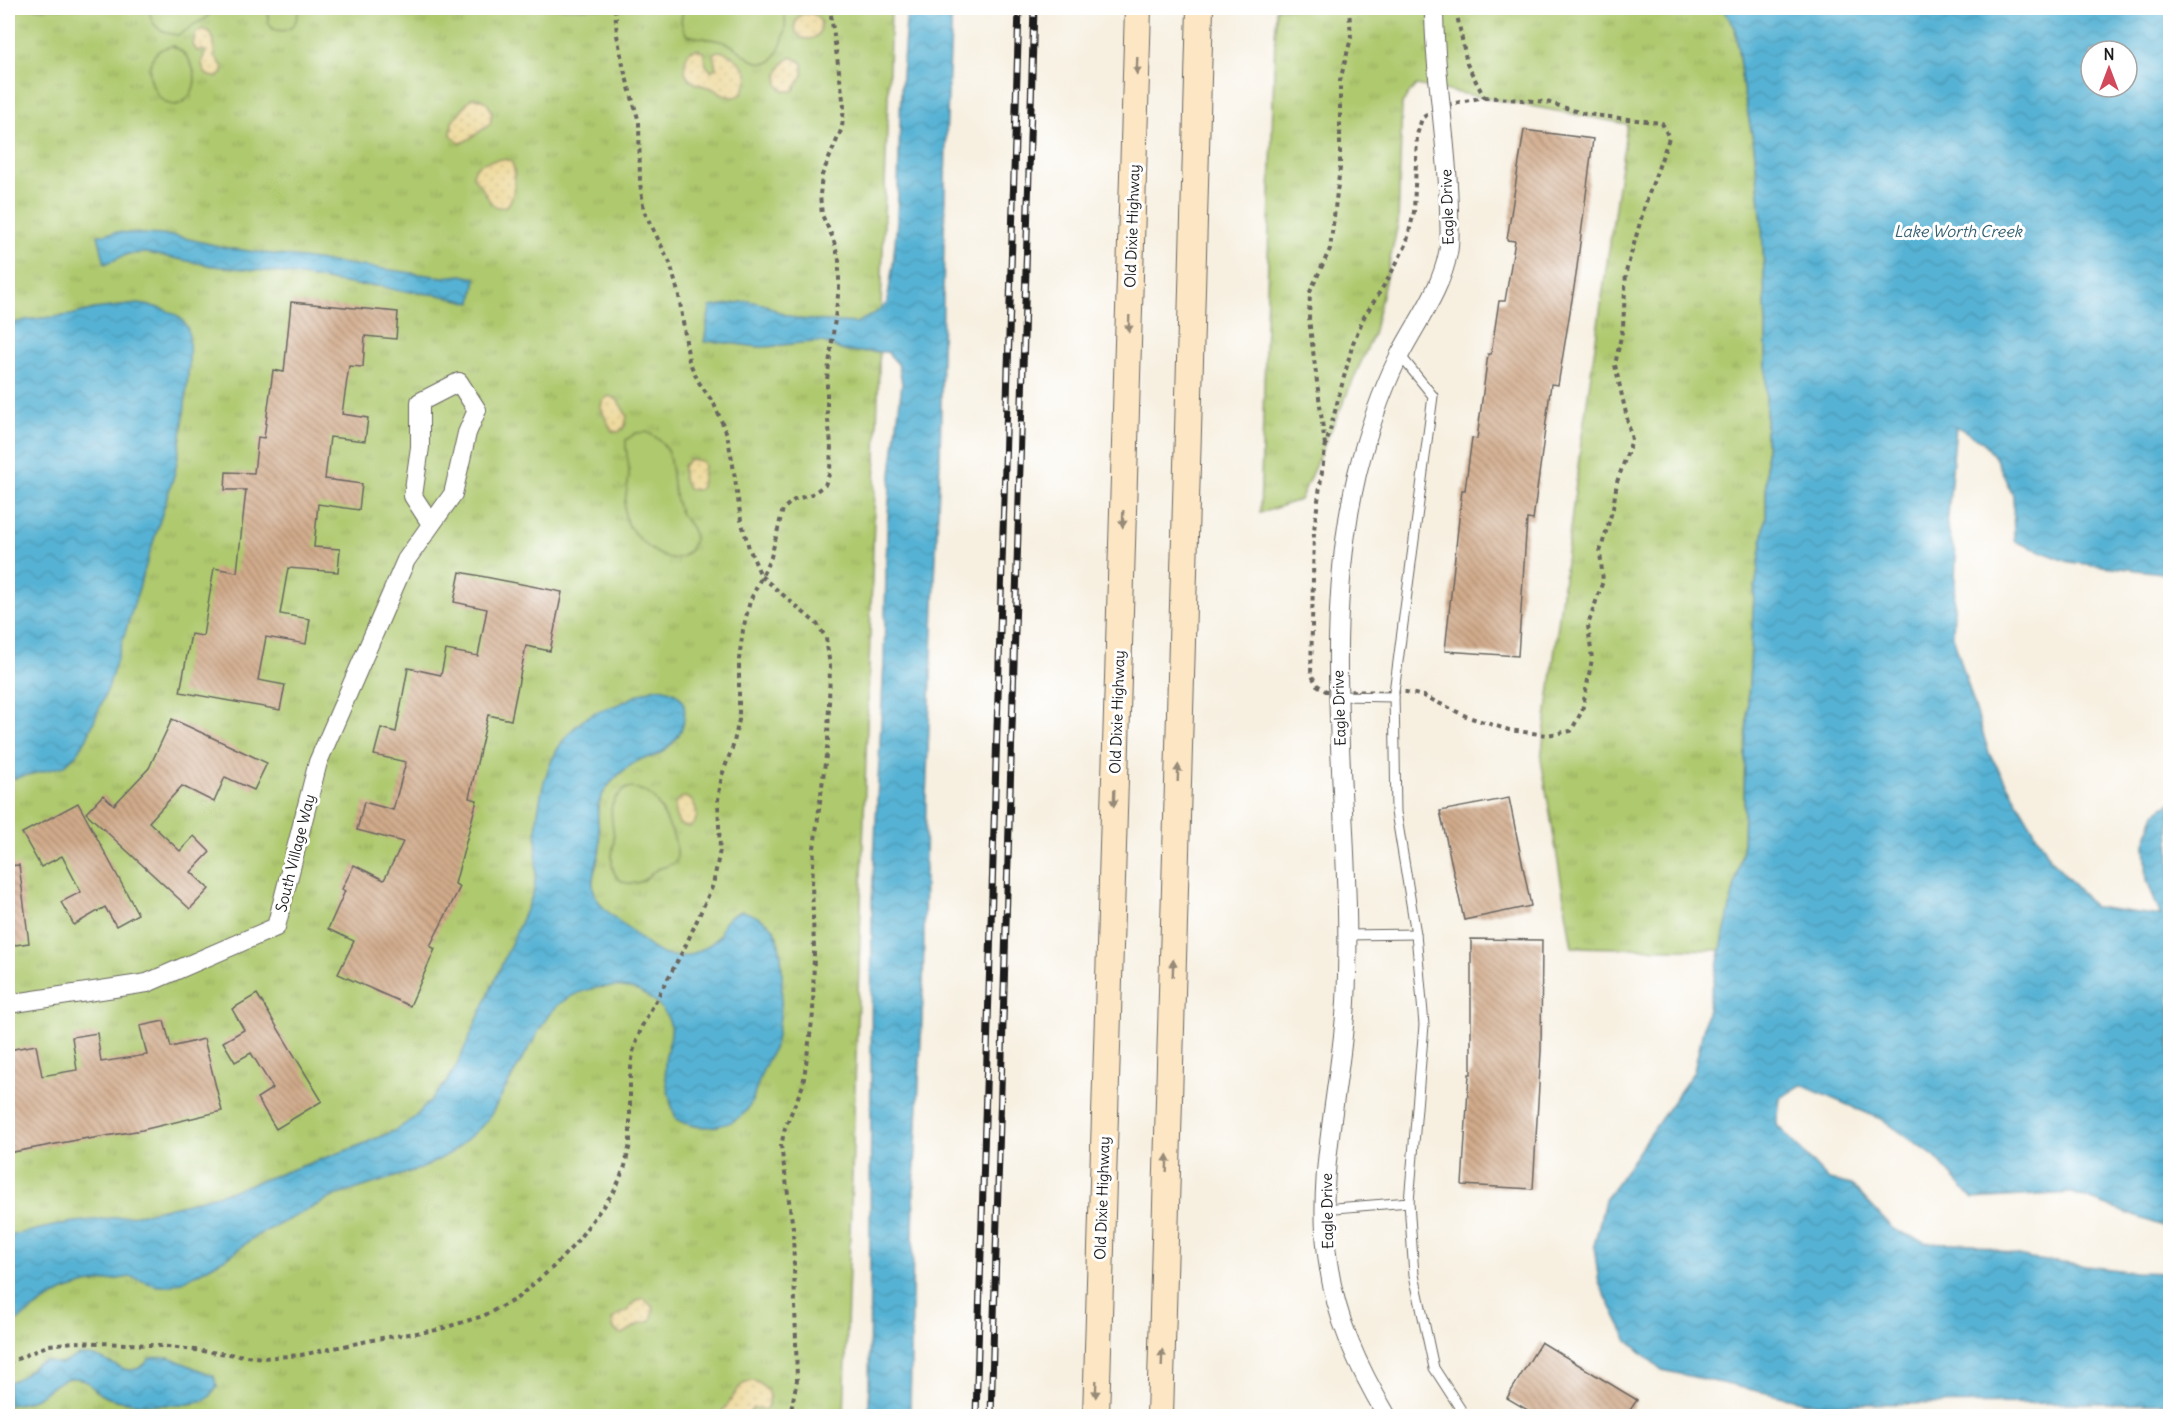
<svg xmlns="http://www.w3.org/2000/svg" width="2178" height="1424" font-family="Delius,sans-serif">
  <defs>
    <pattern id="grass-tufts" width="24" height="20" patternUnits="userSpaceOnUse" patternTransform="scale(1.5)"><rect width="24" height="20" fill="#afc96e"/><path d="M3 7l-1-3M5 7V3M7 7l1-3M15 17l-1-3M17 17v-4M19 17l1-3" fill="none" stroke="#96ac5f"/></pattern>
    <pattern id="sand-dots" width="8" height="8" patternUnits="userSpaceOnUse" patternTransform="scale(1.5)"><rect width="8" height="8" fill="#eeda9e"/><path d="M2 2h.1M6 6h.1" fill="none" stroke="#ccba88" stroke-width="1.8" stroke-linecap="round"/></pattern>
    <pattern id="water-waves" width="16" height="10" patternUnits="userSpaceOnUse" patternTransform="scale(1.5)"><rect width="16" height="10" fill="#56b2d4"/><path d="M0 5q4-4 8 0t8 0" fill="none" stroke="#4a98b5"/></pattern>
    <pattern id="building-back-hatch" width="6" height="6" patternUnits="userSpaceOnUse" patternTransform="scale(1.5)"><rect width="6" height="6" fill="#d1ab8b"/><path d="M-1 5l2 2M0 0l6 6M5-1l2 2" fill="none" stroke="#a98a71"/></pattern>
  </defs>
  <rect width="100%" height="100%" fill="#fff"/>
  <filter id="ink" filterUnits="userSpaceOnUse"><feTurbulence type="fractalNoise" baseFrequency=".0167" numOctaves="2"/><feDisplacementMap in="SourceGraphic" scale="12" xChannelSelector="R" yChannelSelector="G"/><feConvolveMatrix kernelMatrix="1 2 1 2 8 2 1 2 1" color-interpolation-filters="sRGB"/></filter>
  <filter id="wash" filterUnits="userSpaceOnUse"><feTurbulence type="fractalNoise" baseFrequency=".008" numOctaves="4" result="noise"/><feDisplacementMap in="SourceGraphic" scale="24" xChannelSelector="R" yChannelSelector="G"/><feGaussianBlur stdDeviation="1.35" result="paint"/><feColorMatrix in="noise" values="0 0 0 0 0 0 0 0 0 0 0 0 0 0 0 0 0 1.4 0 .05"/><feComposite in="paint" operator="in"/></filter>
  <g filter="url(#wash)">
    <rect width="100%" height="100%" fill="#f7f0e1"/>
    <g fill="url(#grass-tufts)" stroke="#667245" stroke-width="1.5">
      <path d="M8,8h883l-47,1408h-836z"/>
      <path d="M1276,8h446l13,19 8,62 11,56 8,79 4,102v190l-12,79 -9,158 -2,95 -22,102 -149,-3 -31,-188 40,-316 46,-319 -211,-39 -14,18 -4,121 -25,111 -73,165 -40,13z"/>
    </g>
    <g fill="url(#sand-dots)" stroke="#857b5d" stroke-width="1.5">
      <circle cx="808" cy="26" r="13"/>
      <path d="M202,29l8,3 4,9 1,16 8,10v6l-6,4c-11,1 -15,-6 -15,-17l4,-8 -3,-2 -6,1 -4,-6 2,-11z"/>
      <path d="M697,49l6,3 3,13 5,6 5,-3 -3,-14 4,-3c12,0 29,14 31,26l-6,17c-12,8 -19,-2 -31,-6 -5,-2 -13,-3 -18,-6 -11,-7 -10,-22 -3,-31z"/>
      <path d="M792,57l11,6v12l-10,16h-9l-6,-6c-2,-12 3,-23 14,-28z"/>
      <path d="M471,98c16,-1 24,11 19,26 -7,5 -24,19 -30,19l-9,-8 1,-13z"/>
      <path d="M502,159l9,2c6,11 5,35 -4,45 -15,5 -18,-7 -25,-18 -3,-5 -7,-7 -9,-12 2,-16 16,-14 29,-17z"/>
      <path d="M609,396l8,3 10,17 -2,10 -6,6 -7,-1 -11,-22 1,-8z"/>
      <path d="M690,459l11,2 3,4 -3,22 -3,3 -9,-1 -6,-10v-13z"/>
      <path d="M684,797l6,2c8,9 10,20 0,28l-10,-2c-6,-10 -10,-24 4,-28z"/>
      <path d="M643,1298l11,10 -3,13 -12,3 -16,10c-7,-1 -11,-5 -11,-14l5,-4 10,-5 10,-11z"/>
      <path d="M754,1381c14,5 20,17 11,29l-12,-2 -4,5 1,3h-33c3,-3 7,-6 10,-10 9,-12 10,-24 27,-25z"/>
    </g>
    <g fill="#afc96e" stroke="#667245" stroke-width="1.5">
      <path d="M149,8h62c-2,11 -7,11 -16,16 -6,4 -10,8 -17,11 -18,-2 -27,-8 -29,-27z"/>
      <path d="M268,8h31c-2,16 -8,27 -26,21l-5,-7z"/>
      <path d="M684,8h100c4,21 0,36 -13,54 -19,5 -26,-10 -42,-18 -13,-6 -28,-5 -42,-9 -7,-9 -7,-16 -3,-27z"/>
      <path d="M173,46c18,8 29,33 16,50 -27,35 -64,-45 -16,-50z"/>
      <path d="M647,432c28,14 22,31 27,58 1,7 3,15 6,22 4,8 13,14 14,23 1,7 -2,12 -6,17 -18,19 -49,-10 -59,-26 -10,-18 0,-35 0,-54 0,-11 -4,-21 -3,-32l10,-7z"/>
      <path d="M627,788c8,0 15,1 22,6 11,8 33,53 27,66 -4,7 -13,6 -20,10 -6,3 -9,9 -14,11 -12,6 -26,1 -29,-12 -3,-10 0,-18 1,-28 0,-23 -12,-37 13,-53z"/>
    </g>
    <g fill="url(#water-waves)" stroke="#396778" stroke-width="1.5" fill-rule="evenodd">
      <path d="M907,8h45l-6,130 -6,322 -14,339 -3,200 -9,189 -4,228h-41l3,-516 12,-239 3,-133 4,-54 11,-91 -4,-19 -11,-12c-14,-1 -28,1 -42,-1 -9,-1 -16,-9 -25,-9 -21,-1 -40,5 -61,5 -19,-1 -36,-7 -55,-5l6,-35 39,-6 17,4 14,8 18,6 58,4 18,-9 13,-11 6,-39 4,-43 4,-133z"/>
      <path d="M1722,8h448v571l-8,-6 -93,-11 -55,-21 -1,-45 -18,-39 -13,-16 -26,-15 -9,101 9,29 -3,80 36,117 61,105 44,49 67,9 -14,-36 -2,-36 10,-31 15,-10v426l-98,-36 -99,6 -38,-42 -52,-37 -82,-35 -21,13 -3,27 52,55 23,5 41,44 32,13 49,2 57,15 104,13 35,1v130l-354,1 -154,-34 -34,-29 -29,-58 -5,-37 11,-46 89,-129 49,-223 2,-95 9,-158 12,-79v-190l-4,-102 -8,-79 -11,-56 -8,-62zM2091,51h36v36h-36z"/>
      <path d="M116,232l60,4 51,12 215,29 20,-2 14,3 -4,25 -33,-8 -44,-5 -14,-4 -25,-1 -80,-13 -63,-6 -66,-13 -19,1 -23,10 -7,-29z"/>
      <path d="M138,304c16,2 41,6 49,23 8,19 -7,121 -12,145l-67,216 -21,50 -10,16 -13,12 -56,14v-455l17,-5 46,-5 23,-6z"/>
      <path d="M656,688c23,1 33,13 27,36 -3,14 -17,28 -31,33 -2,1 -6,0 -8,1 -17,7 -40,27 -45,45 -4,14 2,31 1,45 -1,11 -6,21 -7,32 -2,27 26,39 43,55 15,14 30,26 52,20 10,-3 25,-11 31,-19 2,-2 2,-6 3,-9 4,-10 10,-12 20,-16 6,1 28,11 31,17 14,23 9,82 4,109 -3,14 -11,25 -16,38 -5,13 -8,32 -20,41 -17,14 -47,14 -65,3 -6,-18 -12,-39 -11,-58 1,-14 10,-26 4,-40 -5,-15 -26,-30 -41,-33 -27,-5 -58,3 -76,23 -10,12 -16,26 -24,39 -14,22 -26,45 -39,68l-10,11 -28,24 -28,15 -88,28 -79,40 -25,19 -47,26 -15,5h-12l-26,-9 -45,7 -22,7 -18,10 -38,26v-91l59,-13 69,-8 48,-11 47,-13 122,-43 43,-18 19,-13 32,-35 10,-17 76,-171c6,-25 2,-49 4,-74 5,-44 18,-86 59,-108 6,-3 12,-4 18,-6 15,-6 27,-14 42,-18z"/>
      <path d="M79,1355c5,0 10,0 15,1 21,6 38,27 56,2l19,-1 45,19 3,11c-3,5 -6,10 -12,13 -19,9 -87,5 -105,-6 -10,-7 -12,-16 -26,-16 -17,-1 -25,15 -40,21 -8,4 -17,5 -26,6v-22l16,-8 13,-12 8,-2 16,3z"/>
    </g>
    <g id="blocks">
      <g fill="url(#building-back-hatch)">
        <path d="M1524,130l69,9 -17,136 -18,110 -7,-1 -18,136 -6,-1 -9,137 -73,-5 17,-161h3l7,-52 5,1 11,-85h3l8,-53h6l10,-60 -8,-1z"/>
        <path d="M291,302l107,10 -2,27 -31,-3 -2,31 -14,-1 -7,48 26,4 -3,23 -35,-4 -5,42 37,5 -3,26 -41,-6 -4,43 26,2 -2,23 -50,-4 -8,46 30,5 -4,25 -40,-7 -8,43 27,5 -5,25 -100,-18 11,-58 12,2 11,-68 23,4 9,-82h-21l1,-18 28,1 4,-36 6,1 9,-68 11,2z"/>
        <path d="M460,572l102,20 -12,59 -24,-5 -15,74 -23,-5 -19,83 8,2 -22,84 5,3 -30,59 5,3 -25,57 -72,-32 16,-33 -26,-12 17,-38 -3,-2 12,-24 30,15 19,-38 -46,-12 7,-28 29,8 13,-48 -32,-7 7,-27 15,4 12,-64 33,7 5,-25 32,6 9,-47 -33,-7z"/>
        <path d="M172,719l95,44 -13,27 -29,-13 -11,25 -32,-16 -33,36 31,29 14,-15 16,16 -19,20 18,17 -19,20 -104,-96 17,-18 11,10 35,-37z"/>
        <path d="M1509,798l22,108 -67,14 -24,-109z"/>
        <path d="M78,803l60,111 -22,12 -11,-19 -31,18 -13,-23 20,-10 -19,-36 -21,11 -19,-34z"/>
        <path d="M19,865l10,78 -21,3v-80z"/>
        <path d="M1471,939l71,1 -1,111 -8,138 -71,-4 7,-111h2z"/>
        <path d="M257,994l65,107 -46,28 -19,-31 16,-10 -22,-35 -16,9 -12,-20 21,-12 -12,-21z"/>
        <path d="M164,1021l7,26 33,-8 18,72 -80,19 -54,9v-1l-80,15v-103l28,-5 6,31 35,-6 -5,-33 25,-4 4,29 46,-7 -7,-29z"/>
        <path d="M1541,1342l96,58 -11,16h-88l-31,-18z"/>
      </g>
    </g>
  </g>
  <g filter="url(#ink)">
    <use href="#blocks" fill-opacity="0" stroke="#696661" stroke-width="1.5"/>
    <g fill="none" stroke-linecap="round" stroke-linejoin="round">
      <g stroke="#696661" stroke-width="11">
        <g id="service">
          <path d="M1338,696l56,1"/>
          <path d="M1347,935l69,-1"/>
          <path d="M1409,1202l5,73 20,93 31,48"/>
          <path d="M1323,1209l86,-7 15,-177 -8,-91 -20,-122 -2,-120 39,-296 -33,-41"/>
        </g>
      </g>
      <g stroke="#696661" stroke-width="20">
        <g id="minor">
          <path d="M8,1004l139,-21 129,-56 42,-165 88,-202 47,-66 14,-61 10,-23 -18,-28 -39,20v45l-7,49 18,28"/>
          <path d="M1387,1416c-29,-49 -51,-96 -59,-154 -13,-87 13,-173 18,-260 9,-176 -30,-354 11,-528 10,-40 23,-79 41,-116 17,-34 43,-67 50,-105 3,-13 1,-29 1,-43 -1,-68 -15,-135 -15,-202"/>
        </g>
      </g>
      <g stroke="#696661" stroke-width="28">
        <g id="secondary">
          <path d="M1096,1416l42,-1408"/>
          <path d="M1160,1416l40,-1408"/>
        </g>
      </g>
      <g stroke="#696661" stroke-width="4" stroke-dasharray="4.5 4.5" stroke-linecap="butt">
        <path d="M615,8l2,27 7,35 15,52 1,61 4,28 26,52 9,33 10,65 9,20 16,23 13,30 6,31 8,55 8,28 12,28 57,49 8,13 4,28 -2,74 -14,108 -2,36 2,65 -1,65 -10,71 -18,43 -4,18 12,82 4,152 -7,36"/>
        <path d="M1456,10l11,54 17,33"/>
        <path d="M1484,97l63,5 38,12 77,9 7,15 -24,67 -19,67 -3,55 -8,38 17,75 -15,42 -4,26 -13,44 3,29 -15,44 4,34 -10,52 -11,20 -24,4 -38,-5 -41,-13 -44,-21 -18,-4 -80,-1 -9,-6 -6,-11 3,-144 11,-81 28,-106 11,-26 24,-38 18,-34 8,-33 3,-77 5,-17 19,-12z"/>
        <path d="M1325,445l-16,-126 1,-27 20,-43 10,-81v-87l11,-43 -2,-30"/>
        <path d="M8,1363l41,-18 25,-3 77,3 112,13 38,-3 81,-17 55,-8 46,-14 33,-17 35,-30 24,-25 40,-54 10,-24 5,-22v-68l3,-24 9,-26 42,-77 29,-64 7,-35 -2,-50 4,-25 11,-29 6,-26v-61l4,-29 7,-29 21,-44 12,-48 11,-9 18,-6 13,-9 5,-13 1,-28 -4,-32v-32l12,-92v-28l-6,-22 -11,-23 -2,-20 2,-20 20,-47 2,-22 -14,-98"/>
      </g>
      <use href="#service" stroke="#fff" stroke-width="9"/>
      <use href="#minor" stroke="#fff" stroke-width="18"/>
      <use href="#secondary" stroke="#fce6c4" stroke-width="26"/>
      <g stroke="#1c1c1c" stroke-width="7">
        <g id="rail">
          <path d="M976,1416l43,-1408"/>
          <path d="M991,1416l43,-1408"/>
        </g>
      </g>
      <use href="#rail" stroke="#fff" stroke-width="4.5" stroke-dasharray="14" stroke-linecap="butt"/>
    </g>
    <defs><path id="oneway-solid" d="M-6-.8H1V-3.2L6.5 0L1 3.2V.8H-6Z" transform="scale(1.5)"/></defs>
    <g fill="#978b78">
      <use href="#oneway-solid" transform="translate(1137 66) rotate(92)"/>
      <use href="#oneway-solid" transform="translate(1129 324) rotate(92)"/>
      <use href="#oneway-solid" transform="translate(1123 519) rotate(92)"/>
      <use href="#oneway-solid" transform="translate(1178 773) rotate(-88)"/>
      <use href="#oneway-solid" transform="translate(1114 798) rotate(92)"/>
      <use href="#oneway-solid" transform="translate(1173 968) rotate(-88)"/>
      <use href="#oneway-solid" transform="translate(1167 1163) rotate(-88)"/>
      <use href="#oneway-solid" transform="translate(1162 1358) rotate(-88)"/>
      <use href="#oneway-solid" transform="translate(1096 1389) rotate(92)"/>
    </g>
  </g>
  <g text-anchor="middle" dominant-baseline="central" stroke-width="6" stroke-linejoin="round" paint-order="stroke">
    <g font-size="15" fill="#1c1c1c" stroke="#fff">
      <text transform="translate(1447 207) rotate(-92)">Eagle Drive</text>
      <text transform="translate(1132 226) rotate(-88)">Old Dixie Highway</text>
      <text transform="translate(1339 708) rotate(-92)">Eagle Drive</text>
      <text transform="translate(1117 712) rotate(-88)">Old Dixie Highway</text>
      <text transform="translate(295 853) rotate(-76)">South Village Way</text>
      <text transform="translate(1102 1198) rotate(-88)">Old Dixie Highway</text>
      <text transform="translate(1327 1211) rotate(-91)">Eagle Drive</text>
    </g>
    <g font-size="16" font-style="italic" fill="#36606f" stroke="#fff">
      <text x="1958" y="231">Lake Worth Creek</text>
    </g>
  </g>
  <rect width="2178" height="1424" fill="none" stroke="#fff" stroke-width="30"/>
  <g transform="translate(2109 69)"><circle r="28" fill="#ffffff" stroke="#a4a4a4" stroke-width="1.5"/>
  <path d="M0-4.5L10 22L0 15L-10 22Z" fill="#d1495b"/>
  <text y="-9" font-size="16" font-weight="bold" text-anchor="middle" fill="#1c1c1c">N</text>
  </g>
</svg>
